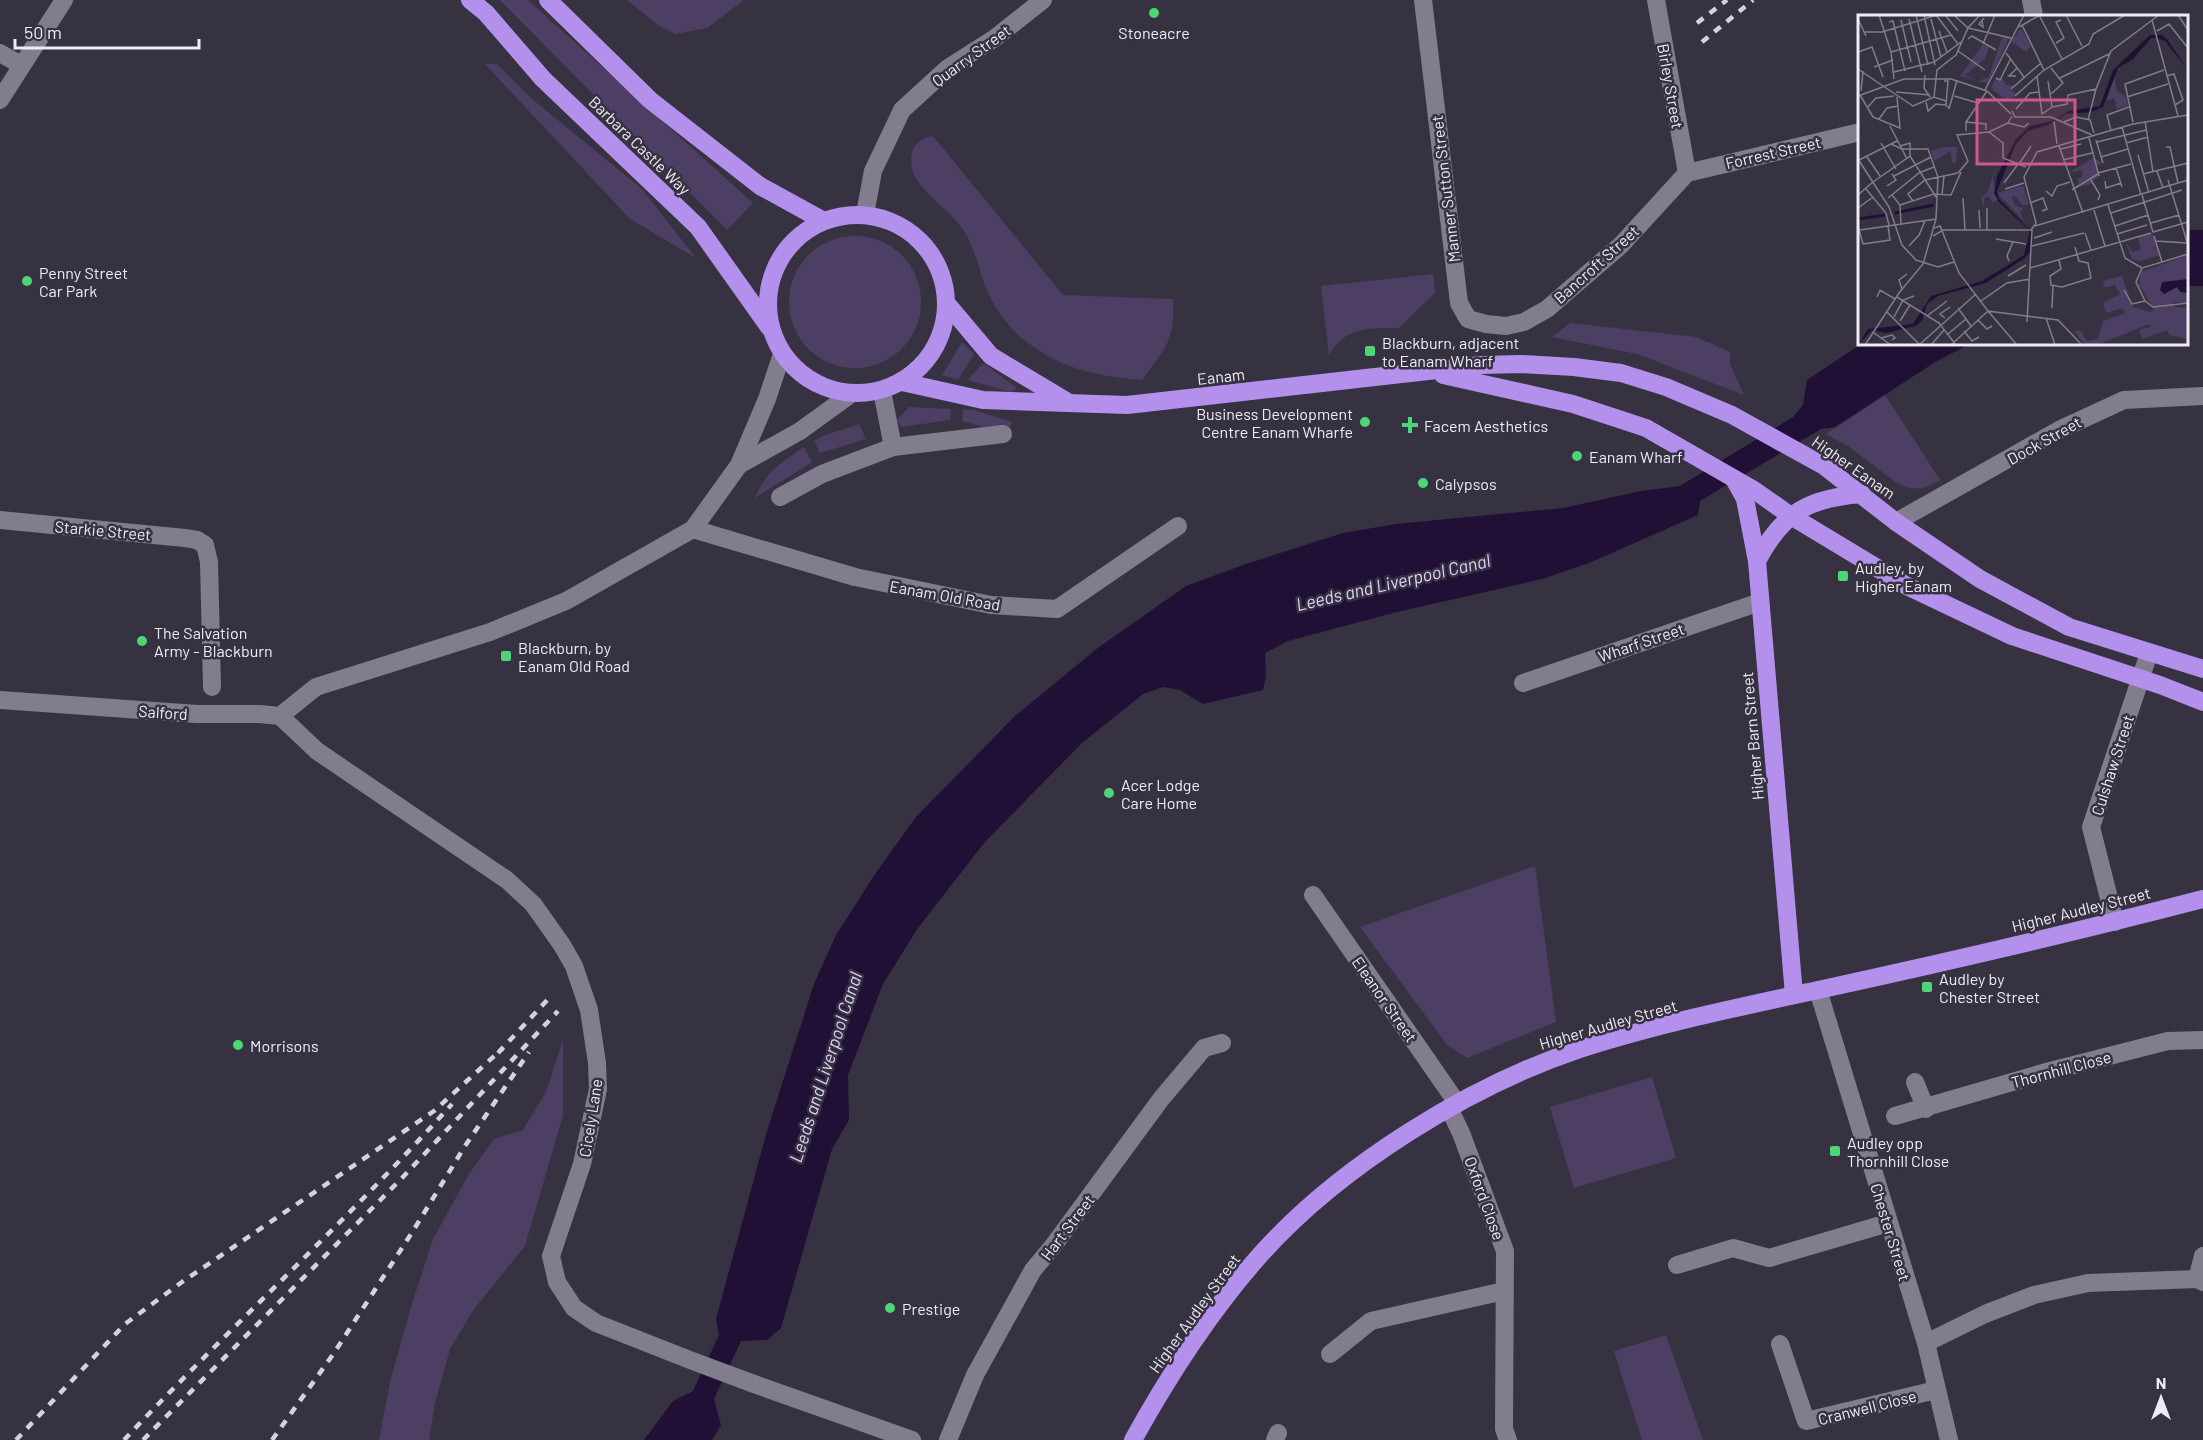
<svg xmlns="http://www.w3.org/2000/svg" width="2203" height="1440" font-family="Barlow,sans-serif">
  <rect width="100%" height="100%" fill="#373241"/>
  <g fill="#4d3f64">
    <path d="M500,0h28l225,203 -26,27z"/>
    <path d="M627,0h117l-37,28 -32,6 -17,-9z"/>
    <path d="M485,64h12l35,35 109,89 55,70 -66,-39z"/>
    <path d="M933,136l130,159 110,4c2,42 -7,48 -31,81 -46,-4 -82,-11 -119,-41 -17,-14 -32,-36 -39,-56 -7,-21 -11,-41 -25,-59 -13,-17 -43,-35 -47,-56 -4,-18 4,-29 21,-32z"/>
    <circle cx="855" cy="302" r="66"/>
    <path d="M1433,274l2,19 -36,35c-29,0 -56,-1 -70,28l-8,-70z"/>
    <path d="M1570,323l126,14 34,15v12l14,31 -107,-41 -85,-17z"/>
    <path d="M962,342l12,12 -16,26 -16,-5z"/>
    <path d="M983,363l34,25 -6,4 -43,-12z"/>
    <path d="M1885,395l55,85c-15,9 -26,12 -43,3l-49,-37 -22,-12z"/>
    <path d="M909,407l42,2 -1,11 -49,7 -4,-7z"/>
    <path d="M963,409l11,1 38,12 -3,8 -8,2 -39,-11z"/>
    <path d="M859,424l7,15 -46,14 -6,-12c12,-8 30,-11 45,-17z"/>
    <path d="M804,447l8,15 -57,36c11,-27 26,-35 49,-51z"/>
    <path d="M1535,866l21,156 -89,36 -19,-12 -88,-119z"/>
    <path d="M563,1040v75l-38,131 -51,63 -24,40 -15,54 -6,37h-50l11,-58 21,-75 22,-68 36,-65 25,-35 29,-9 23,-38z"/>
    <path d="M1652,1077l24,81 -102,30 -24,-81z"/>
    <path d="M1666,1335l37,105h-61l-28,-89z"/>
  </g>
  <g fill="#201036">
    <path d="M2186,230h17v56h-16z"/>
    <path d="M1861,344h109l-33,17 -102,66 -14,2 -121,72 -2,14 -109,48 -47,16 -145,33 -109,29 -23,12 1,23 -3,14 -60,14 -23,-14 -17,-3 -20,7 -62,50 -97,99 -66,85 -35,56 -35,91 1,45 -17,29 -51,179 -14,12 -26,1 -27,58 7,26 -9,15h-68l29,-39 20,-10 26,-56 -3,-16 51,-188 47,-147 22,-49 39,-61 41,-57 99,-101 84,-69 87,-61 57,-21 100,-32 53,-9 167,-16 78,-17 39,-5 113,-69 10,-12 4,-25z"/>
  </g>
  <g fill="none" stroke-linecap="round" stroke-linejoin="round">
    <g stroke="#827d8e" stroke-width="18">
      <path d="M1423,0l36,303 9,16 18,5 20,2 18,-4 23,-13 74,-64 66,-72"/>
      <path d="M1656,0l31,173"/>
      <path d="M2031,0l3,16"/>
      <path d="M0,53l21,12"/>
      <path d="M0,100l64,-100"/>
      <path d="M1687,173l173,-41"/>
      <path d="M865,214l8,-43 29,-61 46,-42 47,-30 48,-38"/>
      <path d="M882,391l11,56"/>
      <path d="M739,465l61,-34 51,-37"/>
      <path d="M780,497l42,-23 71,-27 110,-13"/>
      <path d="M0,520l185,18 12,2 8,5 4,17 3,125"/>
      <path d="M1896,522l163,-92 65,-30 79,-4"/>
      <path d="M693,529l162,48 136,28 66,4 121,-83"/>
      <path d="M1523,683l237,-81"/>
      <path d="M0,700l197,14h63l20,2 36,-29 174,-55 76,-31 127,-72 46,-64 28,-66 15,-45"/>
      <path d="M280,716l37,35 190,129 26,24 29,41 12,21 15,44 8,53 1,26 -16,75 -31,92 6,26 17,26 22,15 94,37 64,24 158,56"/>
      <path d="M1313,895l144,208"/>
      <path d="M2115,922l-24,-95 58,-174"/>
      <path d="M1818,990l108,353 23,97"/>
      <path d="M1915,1082l11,27"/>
      <path d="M1449,1108l12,25 44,118 -1,178 4,11"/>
      <path d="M1895,1116l155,-45 118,-30 35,-1"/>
      <path d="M1677,1265l56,-17 36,10 119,-35"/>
      <path d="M2197,1279l6,-23"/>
      <path d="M1926,1343l59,-29 49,-19 54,-12 109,-4 6,3"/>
      <path d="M1780,1344l26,77 130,-31"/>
      <path d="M1330,1354l41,-33 133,-30"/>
      <path d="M948,1440l27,-65 58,-105 20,-24 108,-147 43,-51 18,-5"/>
      <path d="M1275,1440l3,-7"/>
    </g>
    <g stroke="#b290eb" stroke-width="18">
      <path d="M470,0l16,13 57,66 155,148 71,100"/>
      <path d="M548,0l102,100 110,86 62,34"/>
      <circle cx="857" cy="304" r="89"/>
      <path d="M948,305l43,51 75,45"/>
      <path d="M1443,375l130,29 73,24 108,62 37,26 116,70 105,50 148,49 43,17"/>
      <path d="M902,382l81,18 144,5 354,-40 41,-1 52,3 47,6 45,14 66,28 92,51 72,56 84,57 89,48 134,42"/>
      <path d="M1734,479l11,20 12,62 37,434"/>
      <path d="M1757,561c26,-49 52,-63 105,-67"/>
      <path d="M1133,1440c36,-65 78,-130 128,-186 79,-88 208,-168 319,-205 78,-25 159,-42 238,-59 129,-28 258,-58 385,-91"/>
    </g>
    <g stroke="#d6d2dd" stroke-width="4.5" stroke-dasharray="8 8" stroke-linecap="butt">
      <path d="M1697,23l30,-23"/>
      <path d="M1702,42l51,-42"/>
      <path d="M498,1053l53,-57"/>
      <path d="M16,1440l109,-116 57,-42 252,-171 69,-63"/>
      <path d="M124,1440c107,-114 223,-219 328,-336"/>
      <path d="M143,1440l259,-262 156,-167"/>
      <path d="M272,1440l62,-87 79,-122 52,-85 64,-94"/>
    </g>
  </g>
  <g fill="#4bd677" stroke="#373241" stroke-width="2">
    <circle cx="1154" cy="13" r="6"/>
    <circle cx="27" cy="281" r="6"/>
    <rect x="1364" y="345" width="12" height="12" rx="3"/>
    <circle cx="1365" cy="422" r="6"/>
    <path d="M1407 416h6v6h6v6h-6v6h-6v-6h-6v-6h6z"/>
    <circle cx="1577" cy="456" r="6"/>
    <circle cx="1423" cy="483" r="6"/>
    <rect x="1837" y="570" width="12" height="12" rx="3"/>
    <circle cx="142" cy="641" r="6"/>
    <rect x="500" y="650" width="12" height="12" rx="3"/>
    <circle cx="1109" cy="793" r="6"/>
    <rect x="1921" y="981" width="12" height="12" rx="3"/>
    <circle cx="238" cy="1045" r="6"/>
    <rect x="1829" y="1145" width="12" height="12" rx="3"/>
    <circle cx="890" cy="1308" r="6"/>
  </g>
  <g text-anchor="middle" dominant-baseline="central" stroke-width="5" stroke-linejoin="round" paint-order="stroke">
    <g font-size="16" fill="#eeebf5" stroke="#373241" text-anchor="start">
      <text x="1154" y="32" text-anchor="middle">Stoneacre</text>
      <text x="39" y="272">Penny Street<tspan x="39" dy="18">Car Park</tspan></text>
      <text x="1382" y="342">Blackburn, adjacent<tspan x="1382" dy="18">to Eanam Wharf</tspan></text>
      <text x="1353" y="413" text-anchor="end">Business Development<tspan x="1353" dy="18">Centre Eanam Wharfe</tspan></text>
      <text x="1424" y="425">Facem Aesthetics</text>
      <text x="1589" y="456">Eanam Wharf</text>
      <text x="1435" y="483">Calypsos</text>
      <text x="1855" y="567">Audley, by<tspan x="1855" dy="18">Higher Eanam</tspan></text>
      <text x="154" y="632">The Salvation<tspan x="154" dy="18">Army - Blackburn</tspan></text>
      <text x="518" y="647">Blackburn, by<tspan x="518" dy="18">Eanam Old Road</tspan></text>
      <text x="1121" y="784">Acer Lodge<tspan x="1121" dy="18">Care Home</tspan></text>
      <text x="1939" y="978">Audley by<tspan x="1939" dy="18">Chester Street</tspan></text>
      <text x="250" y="1045">Morrisons</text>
      <text x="1847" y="1142">Audley opp<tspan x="1847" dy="18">Thornhill Close</tspan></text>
      <text x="902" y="1308">Prestige</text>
    </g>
    <g font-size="16" fill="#eeebf5" stroke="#373241">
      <text transform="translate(971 55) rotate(-36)">Quarry Street</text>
      <text transform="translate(1671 86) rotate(80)">Birley Street</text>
      <text transform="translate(640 145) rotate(44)">Barbara Castle Way</text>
      <text transform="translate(1773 152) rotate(-13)">Forrest Street</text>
      <text transform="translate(1445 189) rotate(-97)">Manner Sutton Street</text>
      <text transform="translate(1596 264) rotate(-42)">Bancroft Street</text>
      <text transform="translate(1221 376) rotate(-6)">Eanam</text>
      <text transform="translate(2044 440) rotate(-29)">Dock Street</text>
      <text transform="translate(1854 467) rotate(35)">Higher Eanam</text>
      <text transform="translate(103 530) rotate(5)">Starkie Street</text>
      <text transform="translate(945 595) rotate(10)">Eanam Old Road</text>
      <text transform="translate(1641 642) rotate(-19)">Wharf Street</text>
      <text transform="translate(163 712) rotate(4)">Salford</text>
      <text transform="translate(1752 736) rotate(-95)">Higher Barn Street</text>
      <text transform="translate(2112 765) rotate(-72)">Culshaw Street</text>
      <text transform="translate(2081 909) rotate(-14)">Higher Audley Street</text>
      <text transform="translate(1385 999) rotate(55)">Eleanor Street</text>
      <text transform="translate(1608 1024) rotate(-16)">Higher Audley Street</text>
      <text transform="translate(2061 1069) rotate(-15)">Thornhill Close</text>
      <text transform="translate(590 1118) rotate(-81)">Cicely Lane</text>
      <text transform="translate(1485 1198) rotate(70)">Oxford Close</text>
      <text transform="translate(1067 1227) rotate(-53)">Hart Street</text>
      <text transform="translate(1891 1232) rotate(73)">Chester Street</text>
      <text transform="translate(1194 1313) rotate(-54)">Higher Audley Street</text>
      <text transform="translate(1867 1407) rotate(-14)">Cranwell Close</text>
    </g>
    <g font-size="18" font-style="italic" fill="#dfd1fc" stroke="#373241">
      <text transform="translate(1393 582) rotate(-13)">Leeds and Liverpool Canal</text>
      <text transform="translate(825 1067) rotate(-72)">Leeds and Liverpool Canal</text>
    </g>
  </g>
  <g transform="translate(1858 15)">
    <rect width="330" height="330" fill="#373241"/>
    <path d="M163,13l10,18 -5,6 -15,-11zM144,22l7,1 -21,45 -6,-1 -22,-6 23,-32 6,3 -4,12 -20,16 13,6 11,-4zM256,59l3,17 9,6 2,9 -11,3 -3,-11 -7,2zM144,62l4,8 8,1 -3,3 5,6 -8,6 -17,-12 4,-10zM144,131l-9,32 4,23 -5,1 -3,-6 -5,2v10l-3,-9 7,-8zM86,132h13l-1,16h-4l-1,-12 -17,10 -3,-10zM235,143l10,5 -7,3 3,10 -10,9 -15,1 5,-2 -2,-5 6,-3 -1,-6 -14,3zM165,171l6,18 -6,2 -8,-10 -4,1 5,9 7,2 -3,4 4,9 -27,-28zM294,218l8,22 -20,6 -8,-2 -7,-18 7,11 9,-2 -3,-14zM330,240v48l-16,-1 2,5 14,1v37l-2,-6 -17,-4 -2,-5 -25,9 -3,-9 12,-3 5,4 -7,-7 -52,21h-13l-9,-14 5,-1 7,11 11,-2 5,-18 23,-8 -4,-5 -16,5 -3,-10 17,-9 -5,-9 -10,3 -2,-7 19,-5 11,31 18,5 3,-3 -15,-24 2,-13z" fill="#4d3f64"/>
    <path d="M292,20h12l5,4 21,31 -23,-29 -13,-4 -19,22 -15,9 -15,39 -12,5 -25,2 -18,11 -20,6 -12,13 -19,47 2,8 33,33 -3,21 -4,5 -39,25 -48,13 -11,8 -5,17 -7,5 -29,7 -14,-3 -14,15 10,-16 45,-5 18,-28 51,-15 42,-26 6,-24 -31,-29 -5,-9 3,-17 19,-37 14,-13 22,-5 17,-10 31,-5 13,-36zM330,264v14l-8,-1 -3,-5 -13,7 -4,-4 2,-8z" fill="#201036"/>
    <path fill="none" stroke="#201036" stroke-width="3" d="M37,198l39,-8M0,204l27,-4"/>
    <path fill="none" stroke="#807c89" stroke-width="1.5" d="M21,0l12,37 3,27M58,0l12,50M66,0l11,50M78,0l22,29M96,0l14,13 43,10M181,0l23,44M208,0l16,31M320,0l10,15M88,1l12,15M0,4l8,17M51,4l13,53M73,4l10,38M43,5l10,42M294,5l26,96M124,6l1,6 -4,-3 5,-6M31,7l4,-1 12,50M164,10l22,45M161,12l21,-12M81,16l8,21M299,16l12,-7 19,24M6,17h18l55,-17M110,24l4,-3 24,14M198,28l8,-5 -8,-16 5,-2M125,29l12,-29M100,36l27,19M0,37l14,-5 11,30M33,37l60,-17M148,38l18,24M16,52l19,-7M193,53l12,15 -12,11M0,54l25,17M36,57l40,-10 27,-20M67,60l-1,13 6,9M158,61h-7l8,-8M179,61l5,38 10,-7M308,61l8,-2 9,26 -8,5M138,63l4,2 10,-20M202,63l51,-25M86,66h4l-2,24 3,3M190,66l4,26M25,71l30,20 21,-9 12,4M153,74l30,-26M127,75l39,-75M3,76l2,-20M38,77l34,3M2,80l13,22 27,11 -3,-31M0,81l46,-17h47l36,12 24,23M96,81l24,7M157,81l29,-26 45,-26 4,-10 32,-19M76,82l3,-27 19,-15 12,-27 12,-13M269,82l41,-13M68,87l2,9 8,-7 10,1M194,92l15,-3 1,-9 28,-6 15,-38 48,-36M9,93l9,-10 18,-2M91,94l8,-29M158,94l14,-16 9,-1M154,96l3,6h36l41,18M21,104l8,-11 11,-2M230,105l8,-31M196,106l3,23M287,106l8,51M108,107l20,2v6M206,107l12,-5 14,3 4,13M275,107l-8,-38 39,-14M150,108l16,4 5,-4M32,111l17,33M264,112l19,68M108,116v-9l21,-31M253,116l-4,-16 22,-8M131,117l14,11v15l23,9M231,123l10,38M238,125l7,23M239,127l49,-12M23,128l15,26M268,128l22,-6M33,129l11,5h26l10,28 -2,42M201,131l24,67M308,132h4l8,36M203,134l20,-5M280,140l11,38M52,141l26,41M9,142l13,19M243,142l27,-8M0,144l31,48 13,38 14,15 22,7 16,-5M1,145l38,-19M205,145l29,-7M161,149l12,-18M258,153l6,19M299,156l6,17M100,158l10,-12 -11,-26 32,-3 19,-9 4,-7M240,158l33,-9M285,159l45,-11M36,161l37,-19M233,165l9,15 -2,5M310,165l20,65M247,166l1,7 15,-5M15,167l37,-26v-13l-10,3M146,168l14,-19M29,171l9,-6 -4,-6M8,174l20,24 3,12M147,174l19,-6M214,175l26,-16M188,176l6,5 5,-10 13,-4M0,180l15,-13M34,180l8,10 1,19M84,180l2,-19M284,180l11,37 35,-10M30,183l31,-25 15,-6M105,183l2,32M55,186l-5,-7 17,-14 33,-7M172,188l13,-5 4,11 -5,2M42,190l34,-11 17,1 10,-23M250,190l17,53 17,10M0,193l15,-11M121,195l1,18M236,195l11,36M253,198l71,-23M293,208l28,-8M0,211l5,18M177,211l153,-46M257,211l33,-11M76,213l6,-2 19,47 29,38 70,9 24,25M2,215l76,-11M129,215v-22M227,218l6,17M259,219l30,-9M75,221l10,-6h88l5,-7 -12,-46 13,-25 96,-28 55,-9M296,221l8,26M176,223l18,-6M138,224l30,5M298,226l31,2M5,229l27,-4 -2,-14M51,231l10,-11 6,-14M174,231l52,-13M330,239l-46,14 -6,14 9,19 8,6 35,-4M201,245l2,9 -11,7 1,9 11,2 29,-9 -3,-15 -9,-2 -4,-14M151,246l-2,-5 6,-14M172,253l121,-35M150,261l18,-11M44,274l-3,-9 8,-6M266,275l8,14 13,-3M19,282l3,-7 15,9M39,282l42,26 17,22M123,286l26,-18 23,-4M100,293l13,18M194,293l1,-22M29,297l33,33M69,301l20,-15M36,302l9,-17 11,-4M87,303l-5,-4 10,-7M188,303l9,27M120,305l9,9 5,-3M42,306l10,-16M169,307l5,-93M106,316l8,10 7,-4M16,318l17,12M90,319l18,-15M23,323l11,-3 3,3 -3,2M7,330l34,-52 24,-29 13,-45M61,330l57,-51M73,330l13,-15M93,330l37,-34 29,34"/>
    <path fill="#cf5789" fill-opacity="0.15" stroke="#cf5789" stroke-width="3" d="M119,85h98v64h-98z"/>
    <rect width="330" height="330" fill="none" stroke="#eeebf5" stroke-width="3"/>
  </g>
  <g transform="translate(2161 1398)" stroke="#373241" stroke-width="4.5" paint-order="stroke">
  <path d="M0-4.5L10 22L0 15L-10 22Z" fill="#eeebf5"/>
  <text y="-9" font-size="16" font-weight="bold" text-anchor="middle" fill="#eeebf5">N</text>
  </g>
  <path d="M15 39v9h184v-9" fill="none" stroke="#eeebf5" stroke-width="3"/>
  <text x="24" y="39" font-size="18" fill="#eeebf5" stroke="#373241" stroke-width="4.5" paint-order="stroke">50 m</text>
</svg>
